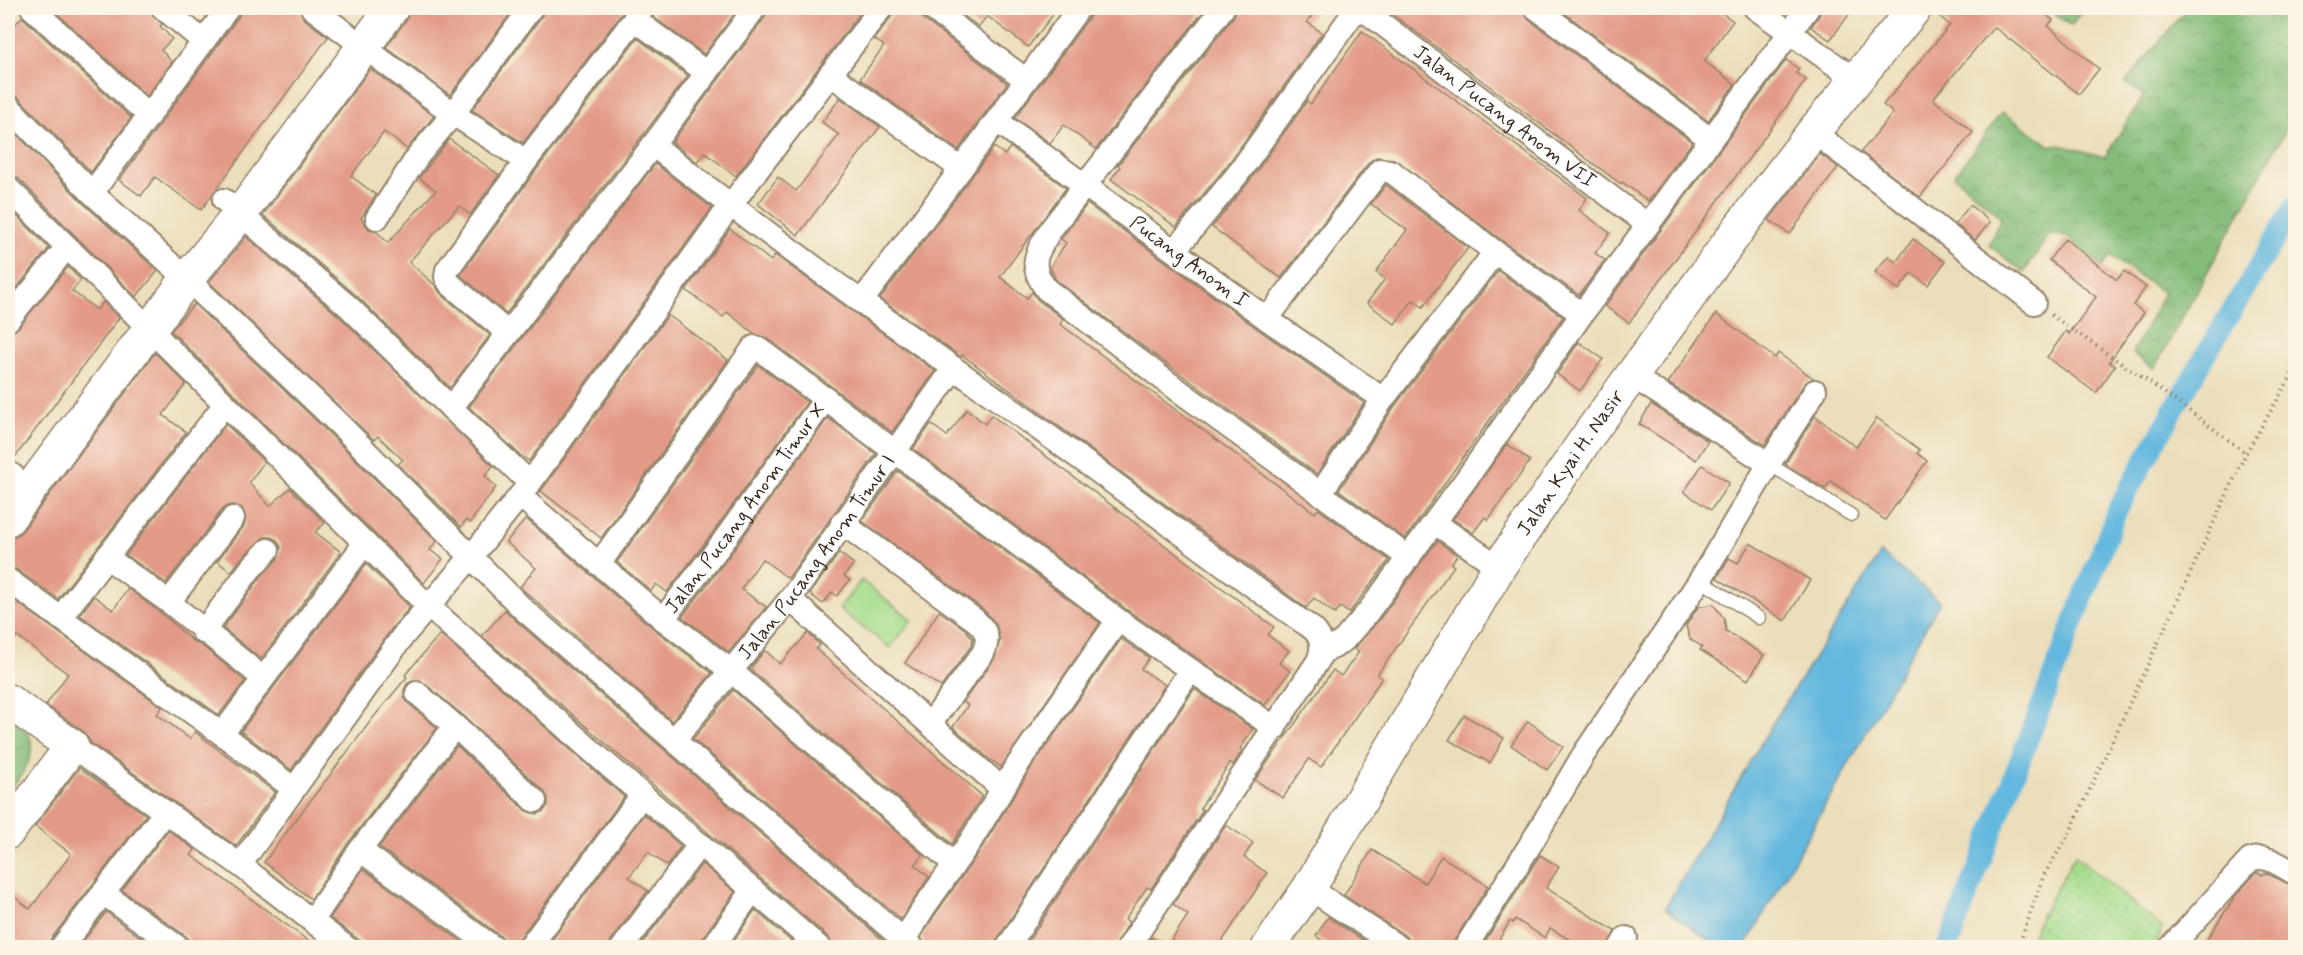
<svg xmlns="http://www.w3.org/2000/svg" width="2303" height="955" font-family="Mynerve,sans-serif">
  <defs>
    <pattern id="grass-dots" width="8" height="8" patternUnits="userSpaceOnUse" patternTransform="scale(1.5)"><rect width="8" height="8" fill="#a6dd8e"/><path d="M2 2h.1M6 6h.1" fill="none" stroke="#90be7a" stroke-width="1.8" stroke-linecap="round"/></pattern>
    <pattern id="forest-crowns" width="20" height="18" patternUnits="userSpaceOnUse" patternTransform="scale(1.5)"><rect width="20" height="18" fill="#84bc79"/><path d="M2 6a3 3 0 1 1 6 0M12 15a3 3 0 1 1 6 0" fill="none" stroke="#6d9963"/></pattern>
  </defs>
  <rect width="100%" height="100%" fill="#fcf5e5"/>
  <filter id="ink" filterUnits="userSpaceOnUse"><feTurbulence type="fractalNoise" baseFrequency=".0167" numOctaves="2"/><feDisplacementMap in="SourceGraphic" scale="12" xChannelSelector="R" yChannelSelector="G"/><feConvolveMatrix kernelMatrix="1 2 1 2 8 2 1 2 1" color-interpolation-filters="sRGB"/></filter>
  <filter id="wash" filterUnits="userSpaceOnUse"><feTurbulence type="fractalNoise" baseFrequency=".008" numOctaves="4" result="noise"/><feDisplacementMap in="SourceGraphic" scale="24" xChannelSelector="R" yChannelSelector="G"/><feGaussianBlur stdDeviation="1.35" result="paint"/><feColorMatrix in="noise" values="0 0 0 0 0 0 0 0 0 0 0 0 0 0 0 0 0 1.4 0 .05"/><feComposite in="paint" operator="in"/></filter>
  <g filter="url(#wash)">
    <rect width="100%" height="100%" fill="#ebdebb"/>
    <path fill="url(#grass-dots)" stroke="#708456" stroke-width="1.5" d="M2075,855l87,73 -7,19h-126l10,-28z"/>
    <g fill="url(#forest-crowns)" stroke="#60734c" stroke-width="1.5">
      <path d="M2047,8h38l-14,18z"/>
      <path d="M2187,8h80l28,19v86l-141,256 -22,-16 32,-60 -54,-37 -8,11 -34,-30 -19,-3 -25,39 -35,-28 12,-28 -47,-41 48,-64 49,34 6,-2 48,13 39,-62 -19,-12z"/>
      <path d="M8,719c6,4 14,8 19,14 14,17 -7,46 -19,58z"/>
    </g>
    <path fill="#a6dd8e" stroke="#708456" stroke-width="1.5" d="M861,580l51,40 -22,28 -51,-39z"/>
    <path fill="#63b8df" stroke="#4f717e" stroke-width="1.5" d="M1881,553l59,49 -195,345h-27l-53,-39 109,-187z"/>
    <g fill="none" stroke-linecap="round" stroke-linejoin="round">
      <path stroke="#63b8df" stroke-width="21" d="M1947,948l171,-440 79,-139 99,-165"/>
    </g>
    <g id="blocks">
      <g fill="#e39b88">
        <path d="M51,8h99l1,5 11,11 -2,2 12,13 -11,11 11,12 -25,34z"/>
        <path d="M241,8h58l4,10 25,19 -127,173 -46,-33 -14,19 -22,-16 120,-164z"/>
        <path d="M410,8h105l-65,87 -64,-48 21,-28z"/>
        <path d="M544,8h82l-103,135 -51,-33 70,-94z"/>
        <path d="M656,8h83l-35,46 -51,-37z"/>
        <path d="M768,8h96l-128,168 -32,-24 -7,10 -25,-20 94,-126z"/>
        <path d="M894,8h24l5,11 84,64 -49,67 -98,-71 24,-33 -10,-7 18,-23z"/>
        <path d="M953,8h105l-30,39 -41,-31 -8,11z"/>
        <path d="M1096,8h110l-110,141 -32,-24 -14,18 -35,-25z"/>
        <path d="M1236,8h82l-11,14 15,11 -96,134 -50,60 -65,-48 9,-12 -2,-2 116,-149z"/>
        <path d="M1384,8h139l5,11 164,123 -44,59 -26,-19 -1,2z"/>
        <path d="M1558,8h157l18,13 -29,40 31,23 -27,37z"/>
        <path d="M1821,8h33l-24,32 -19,-13 8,-11z"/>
        <path d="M1933,8h104l16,12 -5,6 51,43 -20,25 -85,-67 -61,72 40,33 -53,65 -59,-45 32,-39 -10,-8 67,-80 -17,-14z"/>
        <path d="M22,17l109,101 -40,54 -73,-75 -10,-4v-61z"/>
        <path d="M1362,31l225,167 -8,12 31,23 -15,20 10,7 -26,35 -76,-54 -109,-82 -18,-2 -7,5 -88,116 -69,-51 36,-44 59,-82 4,3z"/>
        <path d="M637,38l51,38 -182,238 -46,-39 77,-106z"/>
        <path d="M1786,60l13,9 -3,4 10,7 -177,243 -24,-17z"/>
        <path d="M370,69l64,47 -27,33 -23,-17 -33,44 25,19 -15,23 8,11 7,2 12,12 18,-20 30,-33 -17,-12 30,-39 50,36 -29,40 -11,-9 -50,56 26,23 6,9 49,41 -40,53 -92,-91 -95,-82z"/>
        <path d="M840,98l40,29 -82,108 -40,-31 20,-27 18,14 43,-56 -17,-13z"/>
        <path d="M8,125l75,78 75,68 -22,26 -118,-119 -10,-3z"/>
        <path d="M994,147l11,8 5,-8 56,41 -66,89 27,21 5,-6 6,8 25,19 -3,5 255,189 3,-4 71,51 -40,53 -9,-6 -5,7 -21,-16 -8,10 -344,-253 -1,2 -81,-58z"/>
        <path d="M1820,154l18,13 -48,67 -21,-14z"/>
        <path d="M655,164l57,44 -183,253 -9,-6 -51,-48z"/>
        <path d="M1386,185l82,63 -45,59 -10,-7 -18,24 -28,-21 18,-24 -9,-7 31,-42 -36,-26z"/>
        <path d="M1087,204l172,126 105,73 -47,71 -165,-121 -96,-73 -6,-13 16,-24 -5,-4z"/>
        <path d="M1970,205l20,17 -15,18 -20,-16z"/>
        <path d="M8,207l41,41 -41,51z"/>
        <path d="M730,229l41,32 4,-6 160,116 -43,61 -125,-94 -12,-4 -28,-22 -4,5 -37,-27z"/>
        <path d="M246,237l94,80 153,149 -8,10 11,11 -26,36 -4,-3 -5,7 -63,-63 5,-4 -25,-24 -4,4 -165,-158z"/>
        <path d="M1913,239l32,23 -17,23 -17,-12 -12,17 -24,-18 13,-16 8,6z"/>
        <path d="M2065,239l52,41 7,-9 22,16 -13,18 11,8 -35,49 6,4 -19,27 -49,-36 19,-26 3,3 27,-37 -47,-37z"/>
        <path d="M68,267l13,13 -9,11 25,19 6,-8 16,16 -106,142 -5,-1v-126l10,-5z"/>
        <path d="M1498,271l65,46 -158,222 -66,-49 55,-83z"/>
        <path d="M194,304l136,130 107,107 -7,9 13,9 -19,24 -253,-252z"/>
        <path d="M1716,314l59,44 3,-5 35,25 -9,6 -39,61 -97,-62z"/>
        <path d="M668,315l60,45 -127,178 -60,-47z"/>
        <path d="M1579,342l24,17 -23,32 -23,-17z"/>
        <path d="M155,353l31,31 -23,31 23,17 -128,167 -42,-30 -8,-2v-30l8,-1 7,-6z"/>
        <path d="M758,365l49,37 -96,133 -44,57 -11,-8 -5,7 -34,-29z"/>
        <path d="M1651,404l57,37 -12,19 -57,-36z"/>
        <path d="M967,409l18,15 6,-9 283,212 -6,8 21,16 -10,12 11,8 -25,34 -139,-96 -213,-160 18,-25 16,12z"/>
        <path d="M1815,416l41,31 21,-29 43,32 -3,3 10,8 -42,59 -54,-39 -6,8 -40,-25z"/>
        <path d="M828,418l48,36 -88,124 -26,-19 -21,30 25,18 -37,45 -47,-35 51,-66z"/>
        <path d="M226,424l38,38 -15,21 21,23 20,-18 35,35 -10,9 26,20 -80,107 -38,-31 38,-51 17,-18 3,-12 -4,-7 -6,-3h-7l-23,22 -10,13 -14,-11 27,-35 2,-7 -4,-11 -8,-3 -7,1 -5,4 -56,73 -40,-28z"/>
        <path d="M1507,444l23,17 -42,59 -3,-3 -12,16 -20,-14z"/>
        <path d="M1702,465l27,18 -18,27 -27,-18z"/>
        <path d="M898,471l202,152 -99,144 -13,-9 -35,-31 15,-22 -5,-3 32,-44 5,-18 -4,-16 -13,-15 -121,-88z"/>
        <path d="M526,519l128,110 58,44 -40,48 -152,-134 16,-19 -30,-26z"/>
        <path d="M1437,541l20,14 -6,9 3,2 -77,109 5,3 -61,89 -12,-8 -26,39 -28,-18 78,-110 8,6 18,-24 -5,-3 25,-29z"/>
        <path d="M1750,543l60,37 -25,41 -68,-43 12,-20 9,5z"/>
        <path d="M839,553l15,11 -10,12 6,4 -13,16 -5,-4 -9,12 -13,-10z"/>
        <path d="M366,564l44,43 -18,21 -101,142 -50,-39z"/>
        <path d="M128,589l33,24 33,29 7,3 44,36 -26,34 -139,-100 14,-19 19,14z"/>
        <path d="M8,596l154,111 -5,7 33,25 5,-7 80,60 -39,54 -145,-103 -8,-12 -37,-26 22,-31 -51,-38 -9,13z"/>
        <path d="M1713,604l11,14 2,13 38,24 -16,25 -48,-30 2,-3 -12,-8 -4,-13 12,-19z"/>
        <path d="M505,610l9,9 378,329h-59l-4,-10 -347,-302z"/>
        <path d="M939,611l27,19 7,9 -2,7 -30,41 -36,-24z"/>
        <path d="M808,633l12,12 -4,4 166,147 -30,48 -202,-175 15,-19 15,14z"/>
        <path d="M440,634l184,163 -106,143 -2,8h-9l-5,-11 -123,-90 78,-101 69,65 12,3 6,-3 4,-6v-7l-4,-7 -80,-75 -44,-36h-7l-6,4 -3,6v7l4,6 29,25 -88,114 -38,57 -47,-37 109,-144 34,-41 -2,-2z"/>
        <path d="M1121,639l28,19 -8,11 24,16 -169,256 -2,7h-68l-5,-11 13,-21 47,-67 48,-78z"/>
        <path d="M1194,689l59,40 -13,20 2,2 -9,14 -3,-2 -30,45 3,2 -52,79 -4,-2 -22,32 4,3 -14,26h-91z"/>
        <path d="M733,690l190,165 -8,10 14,12 -28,42 -208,-180z"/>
        <path d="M1464,715l40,23 -14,25 -41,-23z"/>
        <path d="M1528,721l35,26 -16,23 -36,-25z"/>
        <path d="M79,768l67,47 -96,125 -2,8h-40v-56l22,17 41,-55 -36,-28z"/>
        <path d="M644,814l37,32 -14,20 -19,-14 -19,25 19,14 -37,49 -2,8h-63z"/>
        <path d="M1226,825l27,18 -9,14 23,16 -34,52 -15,23h-73l6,-11 16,10 21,-32 -15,-11z"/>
        <path d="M168,830l27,20 -4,5 127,93h-126l-5,-11 -65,-47z"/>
        <path d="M1372,850l53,33 16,-27 47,30 -34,55 -2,7h-39l-6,-11 -63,-42z"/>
        <path d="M1540,855l19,12 -13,21 69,43 -8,17h-24l-33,-20 -5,10 -30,-19 -2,4 -3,-2 -16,27h-13z"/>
        <path d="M702,864l33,28 -34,48 -2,8h-60z"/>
        <path d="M363,869l107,79h-100l-40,-30z"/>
        <path d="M2257,872l6,3 2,-2 3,1 27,13v61h-94l35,-53z"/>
        <path d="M755,910l44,38h-70z"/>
        <path d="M106,912l49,36h-77z"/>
        <path d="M1328,917l47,31h-42l-17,-12z"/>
      </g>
    </g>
  </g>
  <g filter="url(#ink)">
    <use href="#blocks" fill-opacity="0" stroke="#93846c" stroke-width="1.5"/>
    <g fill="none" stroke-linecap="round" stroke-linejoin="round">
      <g stroke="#93846c" stroke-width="15">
        <g id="lane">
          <path d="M1769,464l82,51"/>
          <path d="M1700,580l59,38"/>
        </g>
      </g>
      <g stroke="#93846c" stroke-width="26">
        <g id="street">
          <path d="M32,8l117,108"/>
          <path d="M163,8l40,33"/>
          <path d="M312,8l141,106 73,47"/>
          <path d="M931,8l95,72"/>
          <path d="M1223,8l-172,221c-14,24 -24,34 -5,60l117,90 246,179"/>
          <path id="s1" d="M1361,8l287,217"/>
          <path d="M1536,8l174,131"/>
          <path d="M1755,8l100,71"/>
          <path d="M634,19l73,54"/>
          <path d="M830,74l131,95"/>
          <path d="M8,106l84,87 95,86 152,145 184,185 390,339"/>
          <path id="s2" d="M997,121l270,198 116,80"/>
          <path d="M1813,132l77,58 144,113"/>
          <path d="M653,145c138,109 282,209 425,312 79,57 155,117 235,172 10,10 10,19 5,32l-190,287"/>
          <path d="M8,188l420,418 182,161 210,181"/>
          <path d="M92,193l136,-185"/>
          <path d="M224,200l125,107 102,101"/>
          <path d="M377,218l41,-62 35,-42 78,-106"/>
          <path d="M1175,250l62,-75 120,-167"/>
          <path d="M861,302l100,-133 118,-161"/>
          <path d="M1267,319l113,-149 12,2 103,80 87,62"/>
          <path d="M8,320l59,-73"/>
          <path d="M508,333l-58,-49 -4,-7 1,-7 79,-109 117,-153"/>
          <path d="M1769,464l46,-73"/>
          <path d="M8,472l9,7"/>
          <path d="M530,483l-79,-75 202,-263 102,-137"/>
          <path d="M1320,494l63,-95 112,-147"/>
          <path d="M520,496l143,123 67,51 224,194"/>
          <path d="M842,523l133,97c12,11 15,18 8,33l-53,71"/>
          <path d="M1435,523l64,44"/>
          <path d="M106,557l63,45 94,76"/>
          <path d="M599,564l155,-217 5,2 359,271 -100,144 -48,78 -47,67 -19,31"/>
          <path d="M8,580l214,154 72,55"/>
          <path d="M790,599l212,190"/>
          <path d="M169,602l64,-84"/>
          <path d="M60,618l165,-214"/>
          <path id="s3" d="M663,619l59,-76 104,-145"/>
          <path d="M1118,620l157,108"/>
          <path d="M203,632l48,-64 17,-18"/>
          <path d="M1322,652l12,-5 10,-7 24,-28 99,-134 115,-164 226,-306"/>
          <path d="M417,693l38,33 80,75"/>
          <path d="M222,734l143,-191"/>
          <path id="s4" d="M674,740l116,-141 164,-231"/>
          <path d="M72,746l168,119 107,83"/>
          <path d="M360,850l134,98"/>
          <path d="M240,865l163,-229 68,-79 59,-74 200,-277 151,-198"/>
          <path d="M1309,888l91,60"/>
          <path d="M103,893l76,55"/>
          <path d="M312,921l48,-71 95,-124"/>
          <path d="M61,948l104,-136"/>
          <path d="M529,948l113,-153"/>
          <path d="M622,948l78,-104"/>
          <path d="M712,948l41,-58"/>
          <path d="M1007,948l183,-277"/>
          <path d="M1465,948l67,-106 50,-85 118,-177 69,-116 -137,-88"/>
          <path d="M1620,948l6,-10"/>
          <path d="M2170,948l80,-88c16,-7 31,6 46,14"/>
        </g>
      </g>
      <g stroke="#93846c" stroke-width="36">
        <g id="secondary">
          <path d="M8,519l179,-240 54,-66 151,-205"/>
          <path d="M8,701l64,45 -64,86"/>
          <path id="s5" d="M1268,948l41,-60 190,-321 91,-134 150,-206 73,-95 102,-124"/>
        </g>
      </g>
      <g stroke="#93846c" stroke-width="4" stroke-dasharray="1.5 4.5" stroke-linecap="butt">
        <path d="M2051,315l111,76 84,62"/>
        <path d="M2018,948l26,-73 26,-43 176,-379 50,-85"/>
      </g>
      <use href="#lane" stroke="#fff" stroke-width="12"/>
      <use href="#street" stroke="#fff" stroke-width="22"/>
      <use href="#secondary" stroke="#fff" stroke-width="33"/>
    </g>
  </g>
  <g text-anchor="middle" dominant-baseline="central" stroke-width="6" stroke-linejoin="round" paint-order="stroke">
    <g font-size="20" fill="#3b2a1e" stroke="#fcf5e5">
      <text stroke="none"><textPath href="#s1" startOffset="180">Jalan Pucang Anom VII</textPath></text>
      <text stroke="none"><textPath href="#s2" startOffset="238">Pucang Anom I</textPath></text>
      <text stroke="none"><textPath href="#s5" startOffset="572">Jalan Kyai H. Nasir</textPath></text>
      <text stroke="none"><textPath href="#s3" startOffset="138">Jalan Pucang Anom Timur X</textPath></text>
      <text stroke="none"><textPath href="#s4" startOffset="232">Jalan Pucang Anom Timur I</textPath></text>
    </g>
  </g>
  <rect width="2303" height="955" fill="none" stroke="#fcf5e5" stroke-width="30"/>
</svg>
